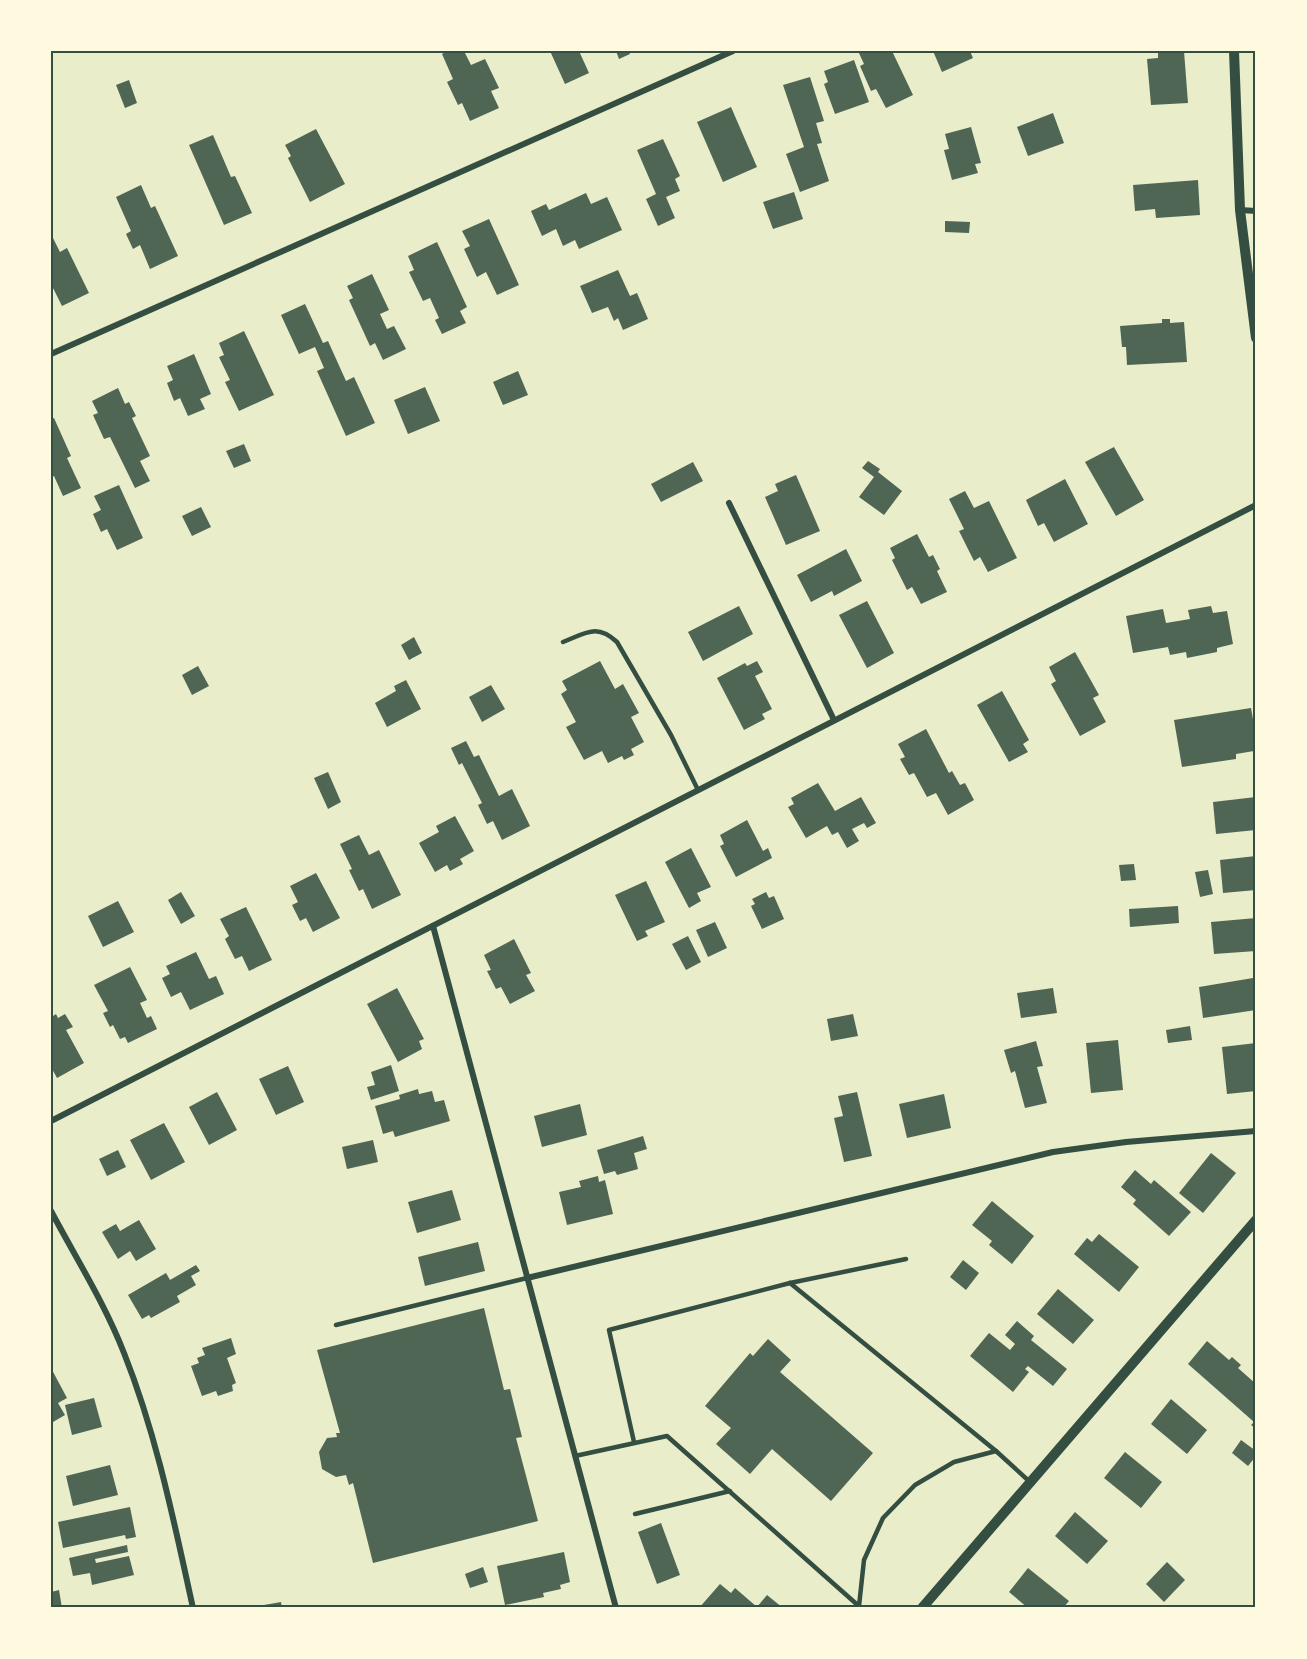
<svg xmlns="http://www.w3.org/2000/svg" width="1307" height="1659" font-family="Manrope,sans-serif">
  <rect width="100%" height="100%" fill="#e9edc9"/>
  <g fill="#4f6655">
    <path d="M447,51h17l7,14 14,-6 14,29 -8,3 8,17 -29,13 -8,-18 -4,2 -11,-23 6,-3 -11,-25z"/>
    <path d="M550,51h29l10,22 -24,11z"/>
    <path d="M616,51h13l1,3 -11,5z"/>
    <path d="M858,51h34l21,44 -27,13 -10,-19 -5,2 -11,-25 4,-2z"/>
    <path d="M933,51h37l3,7 -31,14z"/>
    <path d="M1158,51h26l4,52 -37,2 -4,-46 11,-1z"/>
    <path d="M854,60l15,42 -34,12 -11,-30 4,-2 -4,-11z"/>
    <path d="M810,77l14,44 -8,2 6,20 -5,1 12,37 -29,11 -14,-38 18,-7 -21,-62z"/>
    <path d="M129,80l8,23 -12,5 -9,-23z"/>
    <path d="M731,107l26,60 -34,15 -26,-60z"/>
    <path d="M1053,113l11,30 -36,13 -11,-29z"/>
    <path d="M971,127l10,36 -6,1 3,9 -26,7 -8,-30 5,-1 -4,-15z"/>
    <path d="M316,129l29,55 -35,18 -22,-44 3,-2 -6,-11z"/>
    <path d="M213,135l18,42 4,-1 17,37 -28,12 -35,-80z"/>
    <path d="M663,139l17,37 -5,3 5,12 -14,6 9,21 -17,8 -12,-27 10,-5 -19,-44z"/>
    <path d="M1198,180l2,35 -44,3 -1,-9 -20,2 -2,-26z"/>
    <path d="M141,185l10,23 4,-2 23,50 -28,13 -10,-24 -7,4 -7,-15 5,-3 -15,-34z"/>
    <path d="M794,192l9,27 -30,10 -10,-27z"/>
    <path d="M586,193l5,11 16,-7 15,33 -43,19 -4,-9 -12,6 -7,-17 -14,7 -11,-25 15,-7 3,6z"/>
    <path d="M489,219l30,66 -22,10 -11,-23 -9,5 -13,-28 6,-3 -8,-15z"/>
    <path d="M945,221l25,1 -1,11 -24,-1z"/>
    <path d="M53,238l7,14 7,-4 22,45 -27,13 -11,-22v-45z"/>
    <path d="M437,242l30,65 -7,4 6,12 -24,11 -7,-14 4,-2 -9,-20 -7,3 -14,-29 5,-2 -6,-14z"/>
    <path d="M618,270l12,26 7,-3 11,26 -25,11 -5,-12 -4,3 -6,-14 -16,6 -12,-27z"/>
    <path d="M372,274l17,36 -9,4 7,15 7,-3 12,23 -23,11 -8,-17 -5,3 -21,-46 4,-2 -6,-12z"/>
    <path d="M305,304l18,39 5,-2 18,40 8,-4 21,46 -29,13 -29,-65 7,-3 -9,-21 -16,7 -18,-39z"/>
    <path d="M1162,319h8v4l14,-1 3,40 -60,3 -1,-18h-4l-2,-21 42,-3z"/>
    <path d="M244,331l30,64 -35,16 -14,-29 5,-2 -11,-23 5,-2 -5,-12z"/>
    <path d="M194,354l17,40 -11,5 5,10 -17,7 -8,-18 -6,3 -7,-18 6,-3 -6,-14z"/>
    <path d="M518,371l10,24 -25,10 -10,-23z"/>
    <path d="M425,387l15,34 -32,13 -14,-34z"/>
    <path d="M118,388l7,16 4,-2 7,14 -4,2 18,38 -10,5 10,20 -15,7 -25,-51 -6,2 -11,-24 5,-2 -6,-12z"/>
    <path d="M54,418l17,38 -4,2 14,30 -18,8 -9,-20 -3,1v-58z"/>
    <path d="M244,444l7,17 -17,7 -8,-17z"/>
    <path d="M1114,447l30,53 -28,16 -31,-54z"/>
    <path d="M868,461l12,8 -2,3 24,19 -18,24 -25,-18 15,-20 -12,-9z"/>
    <path d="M693,462l10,19 -42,21 -10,-18z"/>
    <path d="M796,475l24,56 -34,14 -21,-48 13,-6 -3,-7z"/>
    <path d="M1065,479l23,45 -34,18 -10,-19 -6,3 -12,-26z"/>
    <path d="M119,485l24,53 -26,12 -10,-21 -6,3 -8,-18 8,-4 -7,-14z"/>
    <path d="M965,491l9,17 15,-7 28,57 -29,14 -8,-15 -6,4 -15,-30 5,-2 -15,-30z"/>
    <path d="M201,507l10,20 -19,9 -10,-20z"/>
    <path d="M917,534l12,23 4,-2 7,14 -3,2 10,21 -26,12 -9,-17 -5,3 -15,-30 3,-2 -5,-10z"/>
    <path d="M846,549l16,32 -28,15 -2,-5 -21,11 -14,-27z"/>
    <path d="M867,601l27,52 -27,15 -28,-53z"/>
    <path d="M739,606l14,28 -50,27 -15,-29z"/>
    <path d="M1211,606l2,7 14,-2 6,33 -16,4v4l-30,6 -1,-6 -16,3 -2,-8 -35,6 -7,-37 37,-7 3,14 24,-4 -2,-9z"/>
    <path d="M414,637l8,16 -13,7 -8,-15z"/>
    <path d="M1075,652l24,43 -6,3 13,24 -26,14 -29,-52 5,-3 -7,-14z"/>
    <path d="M600,661l15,28 8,-5 16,29 -8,4 13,25 -13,7 3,6 -10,5 -2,-4 -14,7 -6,-12 -18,9 -18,-33 10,-5 -15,-28 6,-4 -5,-9z"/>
    <path d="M757,661l6,11 -8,4 17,33 -10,5 3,5 -21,11 -27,-52 28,-15 2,3z"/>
    <path d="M198,666l11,20 -17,9 -10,-20z"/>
    <path d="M406,680l15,29 -34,18 -12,-24 21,-12 -2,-5z"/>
    <path d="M491,685l14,24 -23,13 -13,-25z"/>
    <path d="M1002,691l27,49 -6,4 5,8 -19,10 -32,-57z"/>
    <path d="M1251,708l5,28 -2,15 -18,3v5l-54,8 -8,-47z"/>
    <path d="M926,729l23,44 3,-2 8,14 5,-2 9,17 -26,15 -12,-22 -9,4 -13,-24 -5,2 -9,-16 5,-2 -7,-13z"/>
    <path d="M466,741l8,16 5,-2 20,41 13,-7 18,37 -28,14 -9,-19 -6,3 -9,-19 4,-2 -20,-40 -3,2 -8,-17z"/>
    <path d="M328,772l13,30 -13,7 -14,-31z"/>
    <path d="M818,783l17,28 26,-14 15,26 -9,5 -3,-5 -12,6 7,12 -12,7 -9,-16 -6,3 -5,-9 -21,12 -18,-31 6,-3 -3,-6z"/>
    <path d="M1256,797v33l-40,4 -3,-32z"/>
    <path d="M455,816l19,35 -14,8 3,5 -13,7 -3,-6 -12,7 -16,-29 20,-11 -3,-6z"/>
    <path d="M747,820l16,31 5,-3 4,10 -36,19 -16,-31 4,-2 -4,-9z"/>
    <path d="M359,835l10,20 10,-5 22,45 -29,14 -9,-20 -4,2 -10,-21 3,-1 -12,-25z"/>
    <path d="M691,848l20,39 -14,6 4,8 -12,7 -24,-46z"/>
    <path d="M1256,856v34l-33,3 -3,-33z"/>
    <path d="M1134,864l2,16 -15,1 -2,-16z"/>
    <path d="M1208,870l5,24 -13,3 -5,-25z"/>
    <path d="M316,873l24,45 -27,14 -7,-14 -6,3 -8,-16 6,-3 -8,-16z"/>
    <path d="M646,881l19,41 -20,9 3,5 -11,5 -22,-46z"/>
    <path d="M181,892l14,24 -14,8 -13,-24z"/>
    <path d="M766,892l3,6 5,-2 10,23 -22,10 -11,-23 4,-2 -3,-5z"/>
    <path d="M118,901l16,31 -31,15 -15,-31z"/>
    <path d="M1178,906l1,17 -49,4 -1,-18z"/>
    <path d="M246,907l26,53 -23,11 -7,-15 -7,3 -10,-20 4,-3 -9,-17z"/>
    <path d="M1256,918v33l-42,3 -3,-32z"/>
    <path d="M715,922l12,26 -19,9 -12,-27z"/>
    <path d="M688,936l13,26 -15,8 -14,-26z"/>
    <path d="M514,939l17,34 -5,2 9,16 -25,13 -9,-17 -5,2 -9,-18 4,-1 -7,-15z"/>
    <path d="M196,952l13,27 7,-3 8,18 -34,16 -9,-18 -10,5 -9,-19 8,-4 -4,-8z"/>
    <path d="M130,967l17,33 -7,3 7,15 4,-2 6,13 -29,14 -3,-6 -5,2 -7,-14 -3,2 -7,-14 5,-2 -14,-26z"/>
    <path d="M1253,978l3,32 -53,8 -4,-31z"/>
    <path d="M397,988l27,51 -5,2 3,8 -24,13 -31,-58z"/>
    <path d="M1053,988l4,25 -36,5 -4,-25z"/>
    <path d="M51,1013l2,3 3,-2 2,4 7,-4 8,13 -7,3 18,33 -27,15 -6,-11z"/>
    <path d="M853,1014l5,22 -27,5 -4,-22z"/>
    <path d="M1190,1026l2,14 -24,3 -2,-13z"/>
    <path d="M1118,1040l5,50 -32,3 -5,-50z"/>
    <path d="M1036,1041l7,25 -6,1 10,36 -22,5 -10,-37 -4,2 -7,-23z"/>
    <path d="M1256,1043v48l-29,3 -5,-47z"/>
    <path d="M391,1065l8,26 -28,9 -4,-13 8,-2 -4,-13z"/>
    <path d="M288,1066l16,36 -28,13 -17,-36z"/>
    <path d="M418,1089l1,5 13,-3 3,11 9,-2 6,21 -55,16 -2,-6 -10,3 -8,-28 25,-7 -1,-4z"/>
    <path d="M217,1092l20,38 -28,15 -20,-38z"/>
    <path d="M857,1092l15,64 -28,6 -10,-44 9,-2 -5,-20z"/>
    <path d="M944,1094l7,34 -44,10 -8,-34z"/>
    <path d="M580,1104l7,31 -45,12 -8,-31z"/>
    <path d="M164,1123l21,39 -34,18 -21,-40z"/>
    <path d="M643,1136l4,13 -13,4 4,16 -21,6 -2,-4 -11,3 -7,-24z"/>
    <path d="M373,1140l5,22 -31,7 -5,-22z"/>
    <path d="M118,1150l8,17 -19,9 -8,-17z"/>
    <path d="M1211,1153l25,20 -33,40 -24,-20z"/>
    <path d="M1135,1170l16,14 3,-4 37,32 -22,24 -36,-32 3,-4 -15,-13z"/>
    <path d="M598,1176l1,6 6,-2 8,34 -46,11 -8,-33 22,-5 -2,-6z"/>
    <path d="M452,1190l9,30 -44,13 -9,-31z"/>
    <path d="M992,1201l42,35 -22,28 -23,-19 3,-4 -20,-16z"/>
    <path d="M139,1220l17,29 -20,12 -6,-10 -12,8 -16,-27 14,-8 4,7z"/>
    <path d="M1099,1234l40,33 -20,25 -45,-38 13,-16 5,4z"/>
    <path d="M478,1242l7,29 -60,15 -7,-29z"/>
    <path d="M963,1260l16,13 -13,17 -16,-13z"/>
    <path d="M196,1265l4,6 -9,5 5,9 -19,11 3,6 -29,16 -2,-3 -7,4 -14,-24 38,-22 4,7z"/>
    <path d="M1058,1289l36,31 -21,24 -36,-30z"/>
    <path d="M484,1308l20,82 6,-1 12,48 -6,1 22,83 -165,42 -20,-80 -4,2 -3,-10 -10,2 -14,-8 -3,-17 8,-14 10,-1 -1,-4h4l-23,-83z"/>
    <path d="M1017,1321l17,15 -3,4 36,29 -14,17 -25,-20 -3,3 4,3 -16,20 -43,-36 19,-23 21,17 5,-6 -10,-9z"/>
    <path d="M231,1338l5,16 -9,4 9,25 -4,2 1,6 -15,5 -2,-5 -14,5 -11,-30 8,-3 -2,-5 8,-3 -3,-7z"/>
    <path d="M768,1339l23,21 -11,12 93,81 -42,48 -59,-52 -22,25 -34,-30 15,-16 -26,-22 45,-53 3,3z"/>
    <path d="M1207,1341l22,19 3,-3 9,8 -3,3 18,16v45l-5,-4 3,-3 -66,-58z"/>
    <path d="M51,1368l16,30 -9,5 7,12 -12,7 -2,-5z"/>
    <path d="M94,1398l8,29 -30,8 -7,-30z"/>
    <path d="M1171,1399l36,31 -20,24 -36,-30z"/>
    <path d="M1241,1440l15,11v5l-8,10 -16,-13z"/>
    <path d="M1125,1452l37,30 -21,26 -37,-30z"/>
    <path d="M110,1465l8,30 -45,11 -7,-30z"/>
    <path d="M130,1507l6,30 -10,2 -1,-4 -62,13 -5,-26z"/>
    <path d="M1075,1512l33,29 -21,23 -32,-28z"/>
    <path d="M661,1523l19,52 -23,9 -19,-52z"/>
    <path d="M127,1545l1,7 -33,7 1,4 33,-7 5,19 -42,10 -2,-12 -17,3 -4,-18z"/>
    <path d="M564,1552l6,30 -10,3 1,4 -18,4 1,4 -39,8 -8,-39z"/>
    <path d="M1167,1562l18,18 -21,22 -18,-18z"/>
    <path d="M483,1567l5,15 -18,6 -5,-14z"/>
    <path d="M1028,1568l41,33 -6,7h-35l-19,-16z"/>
    <path d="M720,1584l11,9 4,-5 22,19 10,-12 16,13h-84z"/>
    <path d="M59,1590l3,18h-11v-16z"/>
    <path d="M281,1602l1,6h-29v-1z"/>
  </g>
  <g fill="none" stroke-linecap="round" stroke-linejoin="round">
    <g stroke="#344e41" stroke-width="4.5">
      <path d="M563,642c23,-9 34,-19 54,0l54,93 27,55"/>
      <path d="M790,1283l206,168 34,31"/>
      <path d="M336,1325l191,-47"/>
      <path d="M634,1442l-25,-112 181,-47 116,-24"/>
      <path d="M575,1456l92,-20 194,172"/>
      <path d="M635,1514l95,-23"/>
      <path d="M859,1606l5,-46 19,-42 32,-33 39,-23 42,-11"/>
    </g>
    <g stroke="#344e41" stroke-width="6">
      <path d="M1240,210l16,1"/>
      <path d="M51,354l682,-303"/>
      <path d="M729,503l105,217"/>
      <path d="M433,926l183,682"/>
      <path d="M51,1121l1205,-616"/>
      <path d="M51,1211c25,47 54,93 73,142 33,83 50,169 69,255"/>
      <path d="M527,1278l526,-126 73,-10 130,-11"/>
    </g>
    <g stroke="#344e41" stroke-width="10">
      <path d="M1234,51l6,159 16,128"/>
      <path d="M922,1608l334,-388"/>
    </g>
  </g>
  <rect width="1307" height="1659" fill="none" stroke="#fefae0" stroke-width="105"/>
  <rect x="52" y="52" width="1202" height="1554" fill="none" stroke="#344e41" stroke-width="2"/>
</svg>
